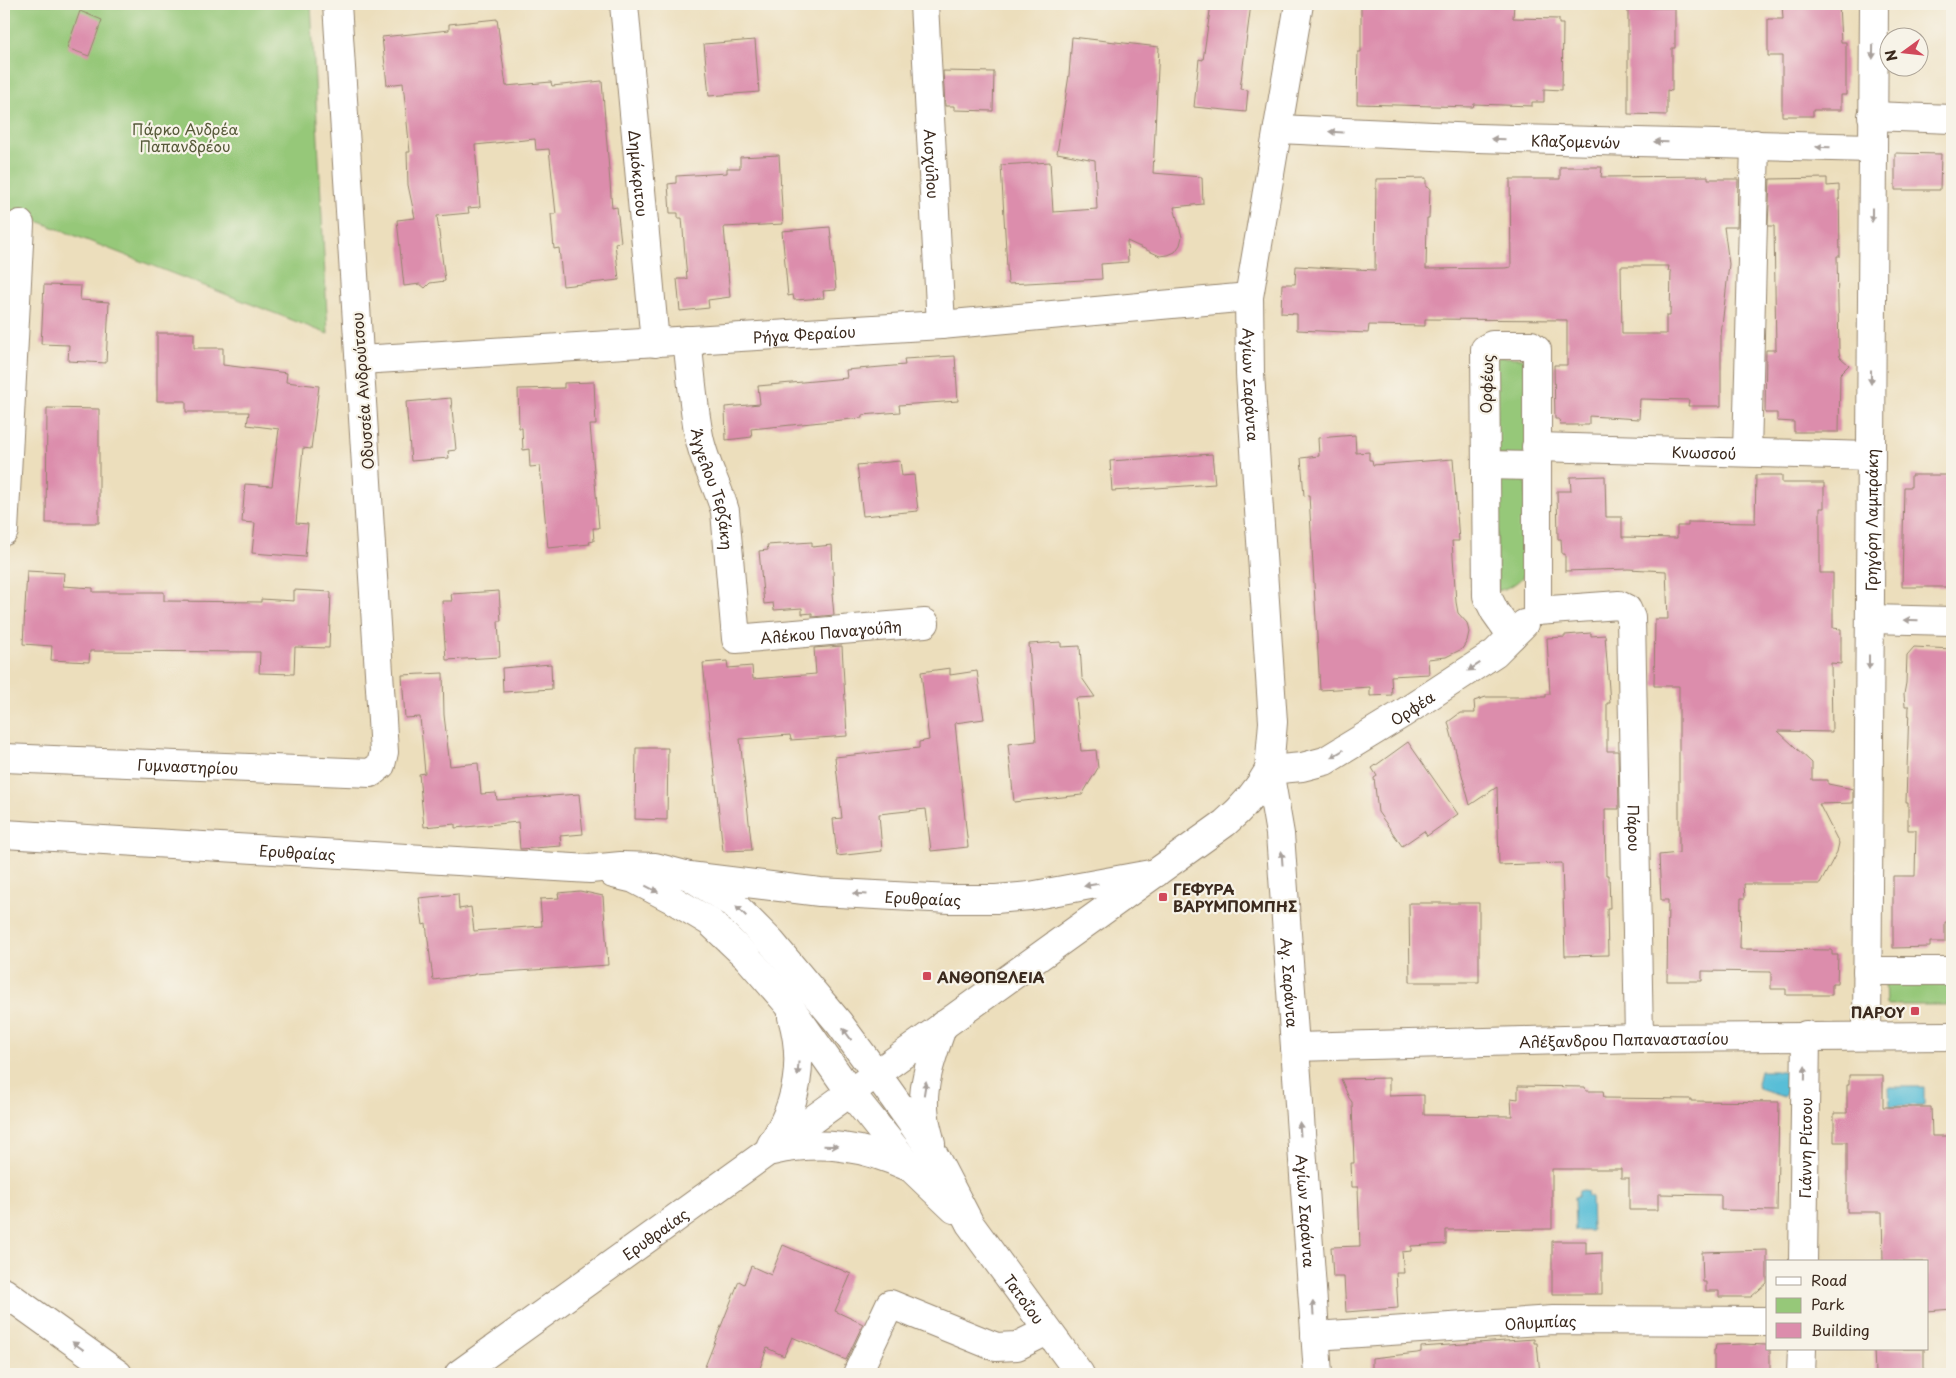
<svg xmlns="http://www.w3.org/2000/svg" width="1956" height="1378" font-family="'Playpen Sans',sans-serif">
  <rect width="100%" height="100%" fill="#f7f3e8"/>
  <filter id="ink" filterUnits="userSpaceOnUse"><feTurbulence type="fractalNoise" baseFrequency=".02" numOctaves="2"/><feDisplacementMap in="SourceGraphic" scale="10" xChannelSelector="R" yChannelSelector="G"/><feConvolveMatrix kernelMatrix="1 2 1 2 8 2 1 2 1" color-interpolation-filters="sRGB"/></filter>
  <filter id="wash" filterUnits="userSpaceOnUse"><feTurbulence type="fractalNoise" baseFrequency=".0096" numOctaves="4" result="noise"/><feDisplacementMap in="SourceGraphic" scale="20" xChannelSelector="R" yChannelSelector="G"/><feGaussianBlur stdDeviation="1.12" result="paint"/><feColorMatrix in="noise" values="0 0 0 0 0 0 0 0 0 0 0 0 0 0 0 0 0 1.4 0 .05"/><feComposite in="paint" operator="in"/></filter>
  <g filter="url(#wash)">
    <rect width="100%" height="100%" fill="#ecdebc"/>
    <g fill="#96c879" stroke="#68794c">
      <path d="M4,4h307l17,330 -324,-126z"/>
      <path d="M1499,357l23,1 6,4 -1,88 -4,6 -26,-1 -4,-91z"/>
      <path d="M1496,477h26l4,5v89c-6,12 -16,16 -28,20z"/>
      <path d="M1885,980h67v25h-66z"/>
    </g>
    <g fill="#59bed7" stroke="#4a747a">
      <path d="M1760,1071h27v19l-3,7 -25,-8 -2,-5z"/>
      <path d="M1889,1087h35v18l-34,1z"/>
      <path d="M1583,1190l4,1 1,6 3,-1 1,35h-17l-1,-34h4l1,-6z"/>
    </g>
    <g id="blocks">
      <g fill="#dc8dac" fill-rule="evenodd">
        <path d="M1211,4h40l-11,85 8,1 -2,22 -52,-5 5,-48 4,1z"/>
        <path d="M1361,4h153l-1,14 46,1v5h4l-1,66 -18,-1v13h-12v4l-58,-2 -1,3 -116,-3 1,-52h3z"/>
        <path d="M1628,4h24v4h23v40h-3v43l-5,-1v25l-39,-1z"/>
        <path d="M1782,4h57l2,38h5v53h-5v15h-28v6h-31v-60h-14v-37h15z"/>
        <path d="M80,11l22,9 -13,36 -22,-8z"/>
        <path d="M497,19l9,67 45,-4 1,4 50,-5 10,127 5,-1 4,35 -6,1 4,37 -56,6 -4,-38 -5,1 -3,-35h5l-7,-65 -13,1 -1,-11 -60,6 5,62 -12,1 1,5 -32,3 8,65 -15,2 -5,5 -5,-4 -16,2 -7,-66 18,-2 -7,-33 -1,-33h3l-7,-69 -16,2 -5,-48 67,-7v-6z"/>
        <path d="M1072,37l87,10 -6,126 49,4 1,27 -29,3 8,30 -2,8 -5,7 -7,3 -8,1 -33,-15 1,21 -27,2 1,15 -94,5 -7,-119 49,-3 3,50 44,-3 -2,-49 -38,-7 12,-78z"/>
        <path d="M755,40l4,52 -50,4 -5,-52z"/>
        <path d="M943,71l51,1 -1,39 -39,-1v-4h-9z"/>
        <path d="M1895,153l46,1 -1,36h-45z"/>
        <path d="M779,155l4,69 -59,3 6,70 -22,3 1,8 -29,3 -3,-32h10l-5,-61h-4v-5h-8l-2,-29 8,-1v-7l51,-3v-5h13v-11z"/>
        <path d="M1560,167h42l-1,10 107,-1v3h30l-1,48h-13l5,37 -8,71v71h-33l1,-6 -49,-1 -1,20 -50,-3v9h-29l-1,-6h-4l-1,-54h13v-45l-142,-1v7l-56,-1 -1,8 -71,-3v-16l-16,-1 1,-29h13l1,-18 79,4 1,-91 50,-1v9l4,1 -1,30h-2l-1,51 79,-1 6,-1 -1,-88h50zM1621,266h48l-1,5h3l-1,45h-4v18h-44z"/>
        <path d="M1827,178v8l12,-1 1,71h-3l2,95 1,6 9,8 -9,9 -1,58h-45v-10l-17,-1v-8h-12l1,-63h10l-2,-124h-6l2,-47z"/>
        <path d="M830,227l6,63 -13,1 1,7 -30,2 -1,-5 -5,1 -6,-65z"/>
        <path d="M44,285l37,1 -1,14 29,2 -3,61 -38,-2 1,-16 -28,-1z"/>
        <path d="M157,333h37v15h29v17l64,8 -1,9 33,4 -8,63 -8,-1 -7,75 12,1 -3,33 -53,-4 3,-30 -13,-1 3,-38 27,2 7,-57 -32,-4 2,-13h-63v-11h-29z"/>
        <path d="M955,356l3,45 -59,4 1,7 -38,3v3l-111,11 1,8 -26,3 -1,-33 35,-3 -2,-18 89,-8 -1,-8 59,-5 -1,-6z"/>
        <path d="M594,382l2,43h-6l9,103h-6l1,13 -5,1 1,2 -42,4 -8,-82 -10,1 -1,-18 -6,1 -1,-22h-3l-1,-39 46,-1v-5z"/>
        <path d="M451,398l5,52 -8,1 1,7 -38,3 -5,-59z"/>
        <path d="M47,408l52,1v114h-53z"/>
        <path d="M1355,435l1,18 13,-1v8h3l1,5 80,-6 6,82h-7l4,61 2,11 9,10 2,9 -2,9 -5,8 -16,8 -18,2 1,15 -38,2 1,19 -22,1v-9l-50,3 -11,-195 -5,1 -3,-38 18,-2 -1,-18z"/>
        <path d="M1212,454l3,30 -103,7 -2,-30z"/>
        <path d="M900,461l2,15 12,-1 4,36 -55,5 -6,-51z"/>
        <path d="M1756,475h26v8h42v25h-4v65h13v55l8,1v35l-10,-1 1,69 -54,-1 34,32v17h16v4l25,5v14l-34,1 20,39 -2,9 -17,32h-76l1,14h-4l-1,51 92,1v5h6l-1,29h-5v11h-46v-6h-15v-17l-69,-1v10h-35l1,-81h-7l-2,-45 20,-2v-167h-25l1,-67h13l-2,-48 -38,-2 -63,2v-17h-3l-1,-15h-3l-1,-48h14l-1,-14 35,-1 1,41h16v20l55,1v-12h11v-4l67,1z"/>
        <path d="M1911,475h41v112h-50l2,-100h7z"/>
        <path d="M812,542v5l20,-2 2,49h-2l2,21 -22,2v-4l-10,1v-6l-28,2 -1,-7 -9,1 -5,-53 9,-1 -1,-5z"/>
        <path d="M27,571l37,2 -1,13 30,2v4h71v9l97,1v-3l33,2v-11l37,2 -2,56 -34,-1 -1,27 -35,-1 1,-21 -170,-1 -1,11 -38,-2 1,-14 -29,-2z"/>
        <path d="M499,591l2,30h-3l2,36 -54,3 -4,-59h10l-1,-7z"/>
        <path d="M1591,633v3l14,-1 5,68h-3v48h11l1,58h-14l1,66h3l1,33h-3l1,47 -43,1 -3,-93 -63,2 -2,-78 -27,18 -22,-83 12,-9h15l-1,-12 12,-4h60v-3h4l-3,-56 18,-1v-2z"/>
        <path d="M1061,642v5l19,-1 2,32 13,19 -19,1 5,53 15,-1 2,18 -16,27 -68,7 -6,-58 28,-3 -7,-97z"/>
        <path d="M842,646l5,90 -56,4 -1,-5 -50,4 12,111 -29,1 -20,-188 24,-2 1,7 24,-2 1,13 63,-5 -2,-26z"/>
        <path d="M1914,647l38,2v273h-7v20h-15v5l-37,1v-72h22l1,-46h-8v-28h-2l3,-96h-4l-1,-12 2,-11 1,-28z"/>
        <path d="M551,664l1,25 -49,3 -1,-24z"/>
        <path d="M950,668v7l27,-4 7,48 -29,4 13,124 -37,4 -5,-42 -47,5 3,37 -45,5 -4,-37 9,-1 -7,-61 84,-9v-6l10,-2 -8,-68z"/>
        <path d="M443,673l1,42 6,51 28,-3 3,31 15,-1 1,7 82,-6 4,40 -23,2 1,10 -41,3 -2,-27 -63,6v-4l-31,3 -5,-53 6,-1 -5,-56 -15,1 -3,-43z"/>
        <path d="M1408,742l50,72 -31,22 -3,-5 -22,15 -24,-34 -4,-34 3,-2 -5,-8z"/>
        <path d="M636,748h32l-1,72 -32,-1z"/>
        <path d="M580,891l23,5 5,69 -134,9v1l-41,5 -7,-56 -3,1 -4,-27 39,-4 1,15 12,-2 3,24 68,-5 -2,-27 19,-1 -1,-5z"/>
        <path d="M1409,903h70v79h-69z"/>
        <path d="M1849,1075h34v32h48l1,29h20v173l-25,2v-49h-44l-1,-50h-35v-70h-13v-29h13v-28h2z"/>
        <path d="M1389,1078v18l35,-1v20l88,1 -1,-18 7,1v-13l67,1 1,4h17l1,7 87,1v2l88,1 -2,109 -56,-1v-15l-63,-1v16h-29v-32h-8v-9h-69v60l-106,1v14l-35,2v5l-9,1 2,21h-8l2,35 -52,4 -2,-35h-11l-2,-30 29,-1 -2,-59h-6l-1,-24h3l-2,-61 -3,-4 -8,-19z"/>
        <path d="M1552,1241h34v13l16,-1v41h-50z"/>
        <path d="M783,1245l68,29 -16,37 28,13 -17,36 -54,-23 -8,19 -17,-8 -9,26h-56l37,-93 5,3 7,-18 20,9z"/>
        <path d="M1767,1250v33l-16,14h-32v-6h-13v-9h-3l-1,-30z"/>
        <path d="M1534,1339v4h3l3,31h-168v-16l45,-5 4,-1v-5z"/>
        <path d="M1742,1344l25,1v4h3v25h-56v-24h1l1,-5z"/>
        <path d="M1874,1349h50v25h-49z"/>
      </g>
    </g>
  </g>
  <g filter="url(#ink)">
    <use href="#blocks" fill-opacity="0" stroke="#94846d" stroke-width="1"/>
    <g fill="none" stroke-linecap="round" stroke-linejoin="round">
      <g stroke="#94846d" stroke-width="30">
        <g id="minor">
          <path id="s1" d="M624,4l31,339"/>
          <path id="s2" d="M924,4l17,321"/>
          <path d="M1872,116l80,3"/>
          <path id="s3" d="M1278,129l199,9 395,10"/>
          <path id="s4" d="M687,340c4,32 6,64 12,96 5,27 19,50 26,75l11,128 189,-16"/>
          <path id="s5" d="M360,360l581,-35 308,-28"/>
          <path id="s6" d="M1536,447l335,9"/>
          <path d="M1747,452l8,-308"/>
          <path d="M1486,465l50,1"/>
          <path d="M4,531l16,-307"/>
          <path id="s7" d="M1537,611l82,-6 8,4 4,9 8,420"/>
          <path d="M1870,619l82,2"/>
          <path d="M1512,636l-17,-24 -8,-16 -2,-247 7,-4h39l6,5v261"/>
          <path id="s8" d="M4,758l367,15 10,-8 3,-13 -47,-748"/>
          <path id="s9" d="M1269,770l33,-3 23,-6 77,-47 93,-61 29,-29"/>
          <path id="s10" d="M689,876l131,16 130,7h46l34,-3 126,-23"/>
          <path d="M1867,971h85"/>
          <path id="s11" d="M1867,1036l7,-1032"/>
          <path id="s12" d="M1295,1047l344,-9 313,-2"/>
          <path id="s13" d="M1803,1262l3,-227"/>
          <path id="s14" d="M1315,1336l238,-16 214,1"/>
          <path d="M857,1374l33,-70 106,43 21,-1 30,-15"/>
          <path d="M1801,1374l1,-25"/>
        </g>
      </g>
      <g stroke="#94846d" stroke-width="30">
        <g id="major">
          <path id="s15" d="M1299,4l-50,293 1,77 23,348 -4,48 11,64 38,540"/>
          <path id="s16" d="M4,834l586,35 31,-3 34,1 34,9 44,28 38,38 68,81 37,50 57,80 37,71 110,150"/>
          <path d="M613,874l21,5 36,19 40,24 37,35 41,47 62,88 60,75 44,42"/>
          <path d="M931,1144c-2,-9 -5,-18 -6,-27 -5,-31 8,-63 18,-92"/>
          <path d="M771,1145c26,-39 34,-83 21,-128"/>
          <path d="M772,1151c50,-11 91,-5 137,16"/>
          <path id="s17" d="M459,1374l766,-551c19,-16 32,-31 44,-53"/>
        </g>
      </g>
      <g stroke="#94846d" stroke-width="30">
        <path id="highway" d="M4,1292l114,82"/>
      </g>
      <use href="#minor" stroke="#fff" stroke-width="28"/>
      <use href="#major" stroke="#fff" stroke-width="28"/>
      <use href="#highway" stroke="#fff" stroke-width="28"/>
    </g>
    <defs><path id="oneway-solid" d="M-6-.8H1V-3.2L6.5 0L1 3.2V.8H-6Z" transform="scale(1.25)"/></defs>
    <g fill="#a79f9a">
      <use href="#oneway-solid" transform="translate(1873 52) rotate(91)"/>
      <use href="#oneway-solid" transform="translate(1336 132) rotate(-177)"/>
      <use href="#oneway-solid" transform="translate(1498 139) rotate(-179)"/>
      <use href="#oneway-solid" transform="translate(1661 142) rotate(-179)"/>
      <use href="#oneway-solid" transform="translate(1823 147) rotate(-178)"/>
      <use href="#oneway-solid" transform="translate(1872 215) rotate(90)"/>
      <use href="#oneway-solid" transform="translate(1871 377) rotate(90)"/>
      <use href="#oneway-solid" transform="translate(1911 620) rotate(-178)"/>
      <use href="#oneway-solid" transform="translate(1869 662) rotate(90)"/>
      <use href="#oneway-solid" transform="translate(1474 667) rotate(147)"/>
      <use href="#oneway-solid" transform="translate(1337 754) rotate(148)"/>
      <use href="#oneway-solid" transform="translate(1282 858) rotate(-94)"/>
      <use href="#oneway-solid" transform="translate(1091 885) rotate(170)"/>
      <use href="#oneway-solid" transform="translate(652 889) rotate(27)"/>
      <use href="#oneway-solid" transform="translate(860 894) rotate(-177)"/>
      <use href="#oneway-solid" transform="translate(741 911) rotate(-135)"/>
      <use href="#oneway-solid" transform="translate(847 1034) rotate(-126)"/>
      <use href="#oneway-solid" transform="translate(798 1069) rotate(94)"/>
      <use href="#oneway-solid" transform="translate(1805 1073) rotate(-89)"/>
      <use href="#oneway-solid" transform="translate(925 1088) rotate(-81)"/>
      <use href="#oneway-solid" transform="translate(1300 1129) rotate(-94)"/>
      <use href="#oneway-solid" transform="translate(831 1146) rotate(2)"/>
      <use href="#oneway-solid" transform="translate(1313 1308) rotate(-94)"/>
      <use href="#oneway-solid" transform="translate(78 1346) rotate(-144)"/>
    </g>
  </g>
  <g fill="#d1495b" stroke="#f7f3e8" stroke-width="2">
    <rect x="1158" y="892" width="10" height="10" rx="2.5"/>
    <rect x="922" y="971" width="10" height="10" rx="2.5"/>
    <rect x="1910" y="1006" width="10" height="10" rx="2.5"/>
  </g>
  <g text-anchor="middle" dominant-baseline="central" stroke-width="4.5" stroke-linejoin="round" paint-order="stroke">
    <g font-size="15" fill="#565939" stroke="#f7f3e8">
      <text x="185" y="128">Πάρκο Ανδρέα<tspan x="185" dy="17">Παπανδρέου</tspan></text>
    </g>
    <g font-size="15" fill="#3b2a1e" stroke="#f7f3e8">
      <text stroke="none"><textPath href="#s3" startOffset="298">Κλαζομενών</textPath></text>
      <text stroke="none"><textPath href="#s2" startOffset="160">Αισχύλου</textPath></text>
      <text stroke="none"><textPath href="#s1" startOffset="170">Δημόκριτου</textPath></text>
      <text stroke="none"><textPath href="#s5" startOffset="445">Ρήγα Φεραίου</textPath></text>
      <text transform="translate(1486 384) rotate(-88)">Ορφέως</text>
      <text stroke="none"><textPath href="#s15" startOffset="385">Αγίων Σαράντα</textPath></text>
      <text transform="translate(362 391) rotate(-94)">Οδυσσέα Ανδρούτσου</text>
      <text stroke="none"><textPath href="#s6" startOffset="168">Κνωσσού</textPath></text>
      <text stroke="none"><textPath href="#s4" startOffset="152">Άγγελου Τερζάκη</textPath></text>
      <text stroke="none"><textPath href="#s11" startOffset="516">Γρηγόρη Λαμπράκη</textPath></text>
      <text stroke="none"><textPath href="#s4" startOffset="400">Αλέκου Παναγούλη</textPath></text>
      <text stroke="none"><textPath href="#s9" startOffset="159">Ορφέα</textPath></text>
      <text stroke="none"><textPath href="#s8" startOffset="184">Γυμναστηρίου</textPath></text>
      <text stroke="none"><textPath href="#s7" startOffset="311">Πάρου</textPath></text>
      <text stroke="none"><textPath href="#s16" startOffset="294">Ερυθραίας</textPath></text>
      <text stroke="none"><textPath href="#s10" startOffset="235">Ερυθραίας</textPath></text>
      <text stroke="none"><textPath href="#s15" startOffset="985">Αγ. Σαράντα</textPath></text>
      <text stroke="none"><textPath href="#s12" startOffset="329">Αλέξανδρου Παπαναστασίου</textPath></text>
      <text stroke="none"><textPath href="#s13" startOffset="114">Γιάννη Ρίτσου</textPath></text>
      <text stroke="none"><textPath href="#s15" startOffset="1214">Αγίων Σαράντα</textPath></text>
      <text stroke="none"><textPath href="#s17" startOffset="241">Ερυθραίας</textPath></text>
      <text stroke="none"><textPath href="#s16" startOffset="1232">Τατοΐου</textPath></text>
      <text stroke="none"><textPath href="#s14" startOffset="226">Ολυμπίας</textPath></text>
    </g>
    <g font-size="15" font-weight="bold" fill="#3b2a1e" stroke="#f7f3e8" text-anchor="start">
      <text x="1173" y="888">ΓΕΦΥΡΑ<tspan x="1173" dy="17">ΒΑΡΥΜΠΟΜΠΗΣ</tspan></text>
      <text x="937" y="976">ΑΝΘΟΠΩΛΕΙΑ</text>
      <text x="1905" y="1011" text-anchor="end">ΠΑΡΟΥ</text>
    </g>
  </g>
  <rect width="1956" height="1378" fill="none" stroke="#f7f3e8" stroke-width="20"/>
  <rect x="1766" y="1260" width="162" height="90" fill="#f7f3e8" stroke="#aca397"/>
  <rect x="1776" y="1277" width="25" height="8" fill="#ffffff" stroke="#aca397"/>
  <text x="1811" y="1286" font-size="15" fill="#3b2a1e">Road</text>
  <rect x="1776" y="1298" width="25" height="15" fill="#96c879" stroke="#aca397"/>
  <text x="1811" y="1310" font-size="15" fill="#3b2a1e">Park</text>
  <rect x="1776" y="1323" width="25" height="15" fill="#dc8dac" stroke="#aca397"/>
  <text x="1811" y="1336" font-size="15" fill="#3b2a1e">Building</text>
  <g transform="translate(1904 52) rotate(255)"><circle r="24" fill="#f7f3e8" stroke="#aca397"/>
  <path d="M0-4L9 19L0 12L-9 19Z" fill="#d1495b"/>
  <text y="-8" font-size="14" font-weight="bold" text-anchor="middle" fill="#3b2a1e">N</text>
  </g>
</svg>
